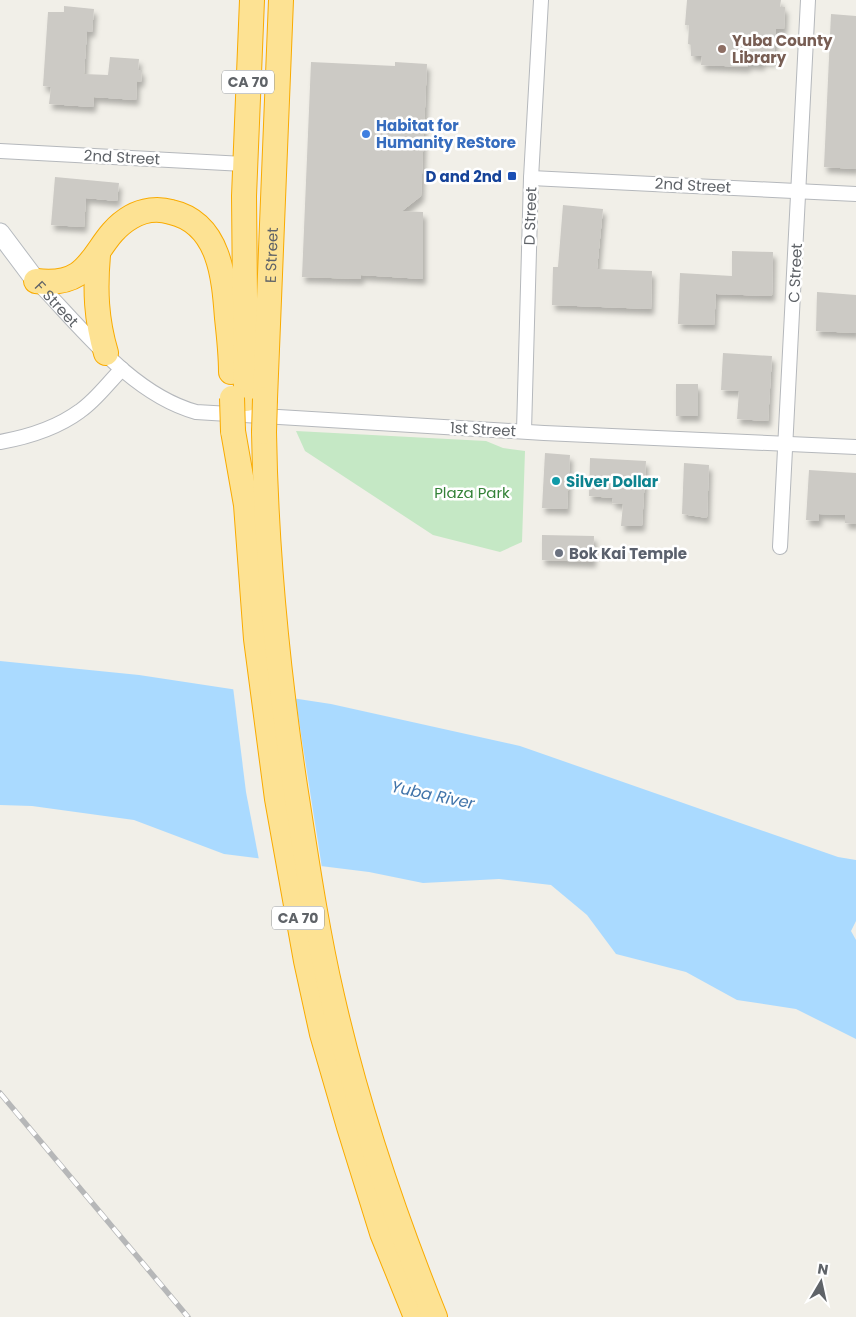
<svg xmlns="http://www.w3.org/2000/svg" width="856" height="1317" font-family="Poppins,sans-serif">
  <defs>
    <filter id="shadow"><feDropShadow dx="3" dy="5.5" stdDeviation="2.5" flood-color="#0004"/></filter>
  </defs>
  <rect width="100%" height="100%" fill="#f1efe8"/>
  <path fill="#c5e8c5" d="M296,431l190,10 17,7 22,3 -3,91 -22,10 -67,-17 -128,-84z"/>
  <path fill="#aadaff" d="M0,661l139,14 192,29 189,42 318,111 18,3v61l-5,10 5,9v99l-60,-30 -59,-9 -51,-28 -70,-18 -29,-39 -36,-30 -52,-6 -76,4 -54,-11 -145,-18 -90,-34 -102,-14 -32,-1z"/>
  <path fill="#f1efe8" d="M233,687l62,9 27,172 -63,-8 -13,-68z"/>
  <g fill="#cccac5" filter="url(#shadow)">
    <path d="M687,0h94l-1,7h5l-1,22h-8l-2,32h-12v4l-14,-1 -1,3 -46,-2 1,-9h-11v-11l-3,-1 1,-19h-4z"/>
    <path d="M64,6l30,3 -2,23 -5,-1 -3,43 24,1 2,-18 29,2 -1,11h4l-1,12 -4,-1 -1,19 -42,-3 -1,10 -44,-3 2,-17 -8,-1 5,-74h16z"/>
    <path d="M831,14l25,2v153l-32,-2z"/>
    <path d="M311,62l84,4v-4l32,2 -6,132 -19,15 21,1v67l-62,-4v4l-59,-2z"/>
    <path d="M55,177l64,6 -2,18 -31,-3 -2,29 -33,-2z"/>
    <path d="M563,205l40,4 -6,60 55,2 -1,38 -99,-4 1,-38h5z"/>
    <path d="M732,251l41,1 -1,44 -56,-2 -2,31 -36,-1 2,-51 52,3z"/>
    <path d="M817,292l39,3v38l-40,-2z"/>
    <path d="M723,353l49,3 -4,65 -31,-2 2,-28 -18,-1z"/>
    <rect x="676" y="384" width="22" height="32"/>
    <path d="M545,453l25,2 -3,54 -25,-1z"/>
    <path d="M590,458l56,3 -4,65h-21l2,-22 -11,-1 1,-5 -24,-2z"/>
    <path d="M684,463l25,2 -2,53 -25,-4z"/>
    <path d="M809,470l47,3v51l-11,-1v-8l-26,-1v7l-13,-1z"/>
    <path d="M542,535l52,1 -1,26 -51,-2z"/>
  </g>
  <g fill="none" stroke-linecap="round" stroke-linejoin="round">
    <g stroke="#b5b8bc" stroke-width="16">
      <g id="street">
        <path d="M0,151l244,13"/>
        <path d="M531,178l325,16"/>
        <path id="s1" d="M36,281c46,47 95,113 160,131l348,21 312,14"/>
        <path d="M524,431l7,-253 10,-178"/>
        <path d="M0,442c28,-5 57,-14 80,-31 16,-11 28,-28 42,-42"/>
        <path d="M780,547l28,-547"/>
      </g>
    </g>
    <g stroke="#b6babf" stroke-width="21">
      <path id="secondary" d="M0,233l36,48"/>
    </g>
    <g stroke="#f9ab00" stroke-width="26">
      <g id="highway">
        <path d="M98,255c-3,35 -2,64 8,98"/>
        <path d="M36,281c62,8 55,-41 95,-64 12,-7 27,-9 40,-5 49,11 53,66 56,106 2,18 4,36 4,54"/>
        <path d="M246,399l-2,-203 8,-196"/>
        <path id="s2" d="M265,399l16,-399"/>
        <path d="M233,431l13,74 10,134 21,160 29,162 16,73 27,93 33,106 34,84"/>
        <path d="M264,432c2,121 13,234 31,354 11,70 21,141 37,210 25,110 61,217 103,321"/>
      </g>
    </g>
    <use href="#street" stroke="#fff" stroke-width="14"/>
    <use href="#secondary" stroke="#fff" stroke-width="19"/>
    <use href="#highway" stroke="#fde293" stroke-width="24"/>
    <g stroke="#b6b7b8" stroke-width="5.5">
      <path id="rail" d="M0,1093l188,224"/>
    </g>
    <use href="#rail" stroke="#fff" stroke-width="4" stroke-dasharray="11" stroke-linecap="butt"/>
    <g stroke="#f9ab00" stroke-width="26" stroke-linecap="butt">
      <g id="highway-bridge">
        <path d="M232,398l1,33"/>
        <path d="M264,432l1,-33"/>
      </g>
    </g>
    <use href="#highway-bridge" stroke="#fde293" stroke-width="24"/>
  </g>
  <circle fill="#8d6e63" stroke="#fff" stroke-width="2" cx="722" cy="49" r="5"/>
  <circle fill="#3f7fe0" stroke="#fff" stroke-width="2" cx="366" cy="134" r="5"/>
  <rect fill="#1a4fb4" stroke="#fff" stroke-width="2" x="507" y="171" width="10" height="10" rx="2.5"/>
  <circle fill="#0f9aa8" stroke="#fff" stroke-width="2" cx="556" cy="481" r="5"/>
  <circle fill="#6b7280" stroke="#fff" stroke-width="2" cx="559" cy="553" r="5"/>
  <g text-anchor="middle" dominant-baseline="central" stroke-width="5" stroke-linejoin="round" paint-order="stroke">
    <g fill="#fff" stroke="#8f9295" stroke-width="1">
      <rect x="222" y="70.5" width="52" height="23" rx="4"/>
      <rect x="272" y="906.5" width="52" height="23" rx="4"/>
    </g>
    <g font-size="14" font-weight="bold" fill="#5f6368">
      <text x="248" y="82">CA 70</text>
      <text x="298" y="918">CA 70</text>
    </g>
    <g font-size="15" font-weight="bold" fill="#785e54" stroke="#fff" text-anchor="start">
      <text x="732" y="40">Yuba County<tspan x="732" dy="17">Library</tspan></text>
    </g>
    <g font-size="15" font-weight="bold" fill="#366cbe" stroke="#fff" text-anchor="start">
      <text x="376" y="125">Habitat for<tspan x="376" dy="17">Humanity ReStore</tspan></text>
    </g>
    <g font-size="15" fill="#5f6368" stroke="#fff">
      <text transform="translate(122 157) rotate(3)">2nd Street</text>
      <text transform="translate(693 185) rotate(3)">2nd Street</text>
      <text transform="translate(530 216) rotate(-88)">D Street</text>
      <text stroke="none"><textPath href="#s2" startOffset="144">E Street</textPath></text>
      <text transform="translate(795 273) rotate(-87)">C Street</text>
      <text stroke="none"><textPath href="#s1" startOffset="31">F Street</textPath></text>
      <text transform="translate(483 429) rotate(3)">1st Street</text>
    </g>
    <g font-size="15" font-weight="bold" fill="#164399" stroke="#fff" text-anchor="end">
      <text x="502" y="176">D and 2nd</text>
    </g>
    <g font-size="15" font-weight="bold" fill="#0d838f" stroke="#fff" text-anchor="start">
      <text x="566" y="481">Silver Dollar</text>
    </g>
    <g font-size="15" fill="#348238" stroke="#fff">
      <text x="472" y="492">Plaza Park</text>
    </g>
    <g font-size="15" font-weight="bold" fill="#5b616d" stroke="#fff" text-anchor="start">
      <text x="569" y="553">Bok Kai Temple</text>
    </g>
    <g font-size="16" font-style="italic" fill="#4174aa" stroke="#fff">
      <text transform="translate(433 795) rotate(12)">Yuba River</text>
    </g>
  </g>
  <g transform="translate(821 1282) rotate(9)" stroke="#ffffff" stroke-width="4" paint-order="stroke">
  <path d="M0-4L9 19L0 12L-9 19Z" fill="#5f6368"/>
  <text y="-8" font-size="14" font-weight="bold" text-anchor="middle" fill="#5f6368">N</text>
  </g>
</svg>
